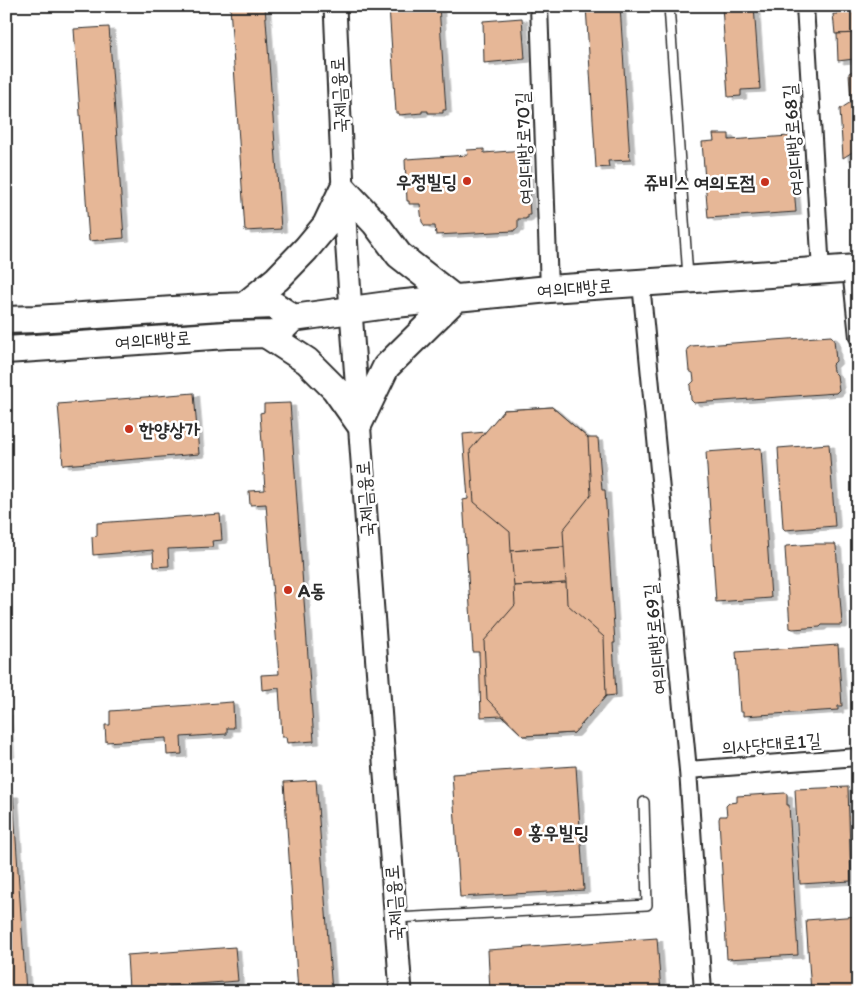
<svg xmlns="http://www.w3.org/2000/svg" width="864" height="998" font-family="Itim,'Poor Story',sans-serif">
  <defs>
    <filter id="shadow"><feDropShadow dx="5.5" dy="3" stdDeviation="0" flood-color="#0004"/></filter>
  </defs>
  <rect width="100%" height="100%" fill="#fff"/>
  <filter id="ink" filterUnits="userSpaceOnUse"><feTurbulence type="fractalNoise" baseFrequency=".02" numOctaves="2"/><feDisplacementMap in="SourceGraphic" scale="10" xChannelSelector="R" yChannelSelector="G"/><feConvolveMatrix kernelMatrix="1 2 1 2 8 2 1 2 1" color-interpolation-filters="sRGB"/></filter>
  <g filter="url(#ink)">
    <g fill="#e6b797" stroke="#2b2b2b" filter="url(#shadow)">
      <path d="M230,6h35l16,223 -36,2z"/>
      <path d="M389,6h50l7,104h-3v3h-15v-2h-6v2l-23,2v-2h-3z"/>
      <path d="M586,6h34l10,154 -22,1 1,6 -13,1z"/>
      <path d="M722,6h32l6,83 -19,1v6l-13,1z"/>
      <path d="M836,6h22v27l-23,1 -2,-20h4z"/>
      <path d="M522,18l3,41 -41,4 -1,-42z"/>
      <path d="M109,27l15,211 -35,3 -15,-212z"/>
      <path d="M858,33v24l-4,2 -16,2 -1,-27z"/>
      <path d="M858,59v92h-4l-11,7 -3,-49 11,-7 -2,-29 5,-3v-9z"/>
      <path d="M713,134h16v6l61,-4 6,76 -88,6 -6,-76 12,-1z"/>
      <path d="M484,149v4l40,-3 2,2 4,63h-2v3h-2v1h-8v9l-4,2v1l-78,4 -1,-9h-10l-3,-4 -2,-18h-11v-3h-2l-2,-41 1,-1 62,-4 -1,-5z"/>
      <path d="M831,336l3,3 2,22 -4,4 1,6 4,4 2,15 -3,3 -142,10 -3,-3 -1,-15 4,-4 -1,-8 -4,-2 -2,-22 4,-3z"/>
      <path d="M194,393l5,61 -136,11 -5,-61z"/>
      <path d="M290,403l24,338 -27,2 -1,-6h-4l-3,-49 -17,2 -1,-15 18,-1 -13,-170 -16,1 -1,-14 16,-1 -5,-77 4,-1v-8z"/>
      <path d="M552,407l36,31h10l4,52h3l10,153h-2l3,52 -10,1 -32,37 -51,3 -21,-20 -21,1 -2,-65h-6l-10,-152 5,-1 -5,-65 23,-2 18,-22z"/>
      <path d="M552,407l36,31 3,57 -28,35 1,17 -53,4 -1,-19 -36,-30 -4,-52 34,-40z"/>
      <path d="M829,444l6,82 -50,4 -2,-2 -5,-80z"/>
      <path d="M761,448l10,150 -55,4 -10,-150z"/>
      <path d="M220,514l2,26 -10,1 1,6 -45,2 1,17 -15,1 -1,-17 -60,5 -1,-18 5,-1v-13z"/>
      <path d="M815,544h20l1,2 6,77 -1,2h-19l-2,2 -27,2 -3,-1 -5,-80 1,-2z"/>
      <path d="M564,547l2,36 -52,3 -3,-35z"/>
      <path d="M566,583l1,21 37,33 2,59 -32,37 -51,3 -36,-37 -3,-58 31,-36 -1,-19z"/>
      <path d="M838,645l4,61h-4v4l-95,6v-4h-3l-4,-60z"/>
      <path d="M232,702l1,2 1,24h-7v6l-46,3 1,17 -15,1 -1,-17 -60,4 -1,-17h5v-14z"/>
      <path d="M6,712l3,42 -3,1z"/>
      <path d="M576,766l8,124 -124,7 -8,-123z"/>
      <path d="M316,780l16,212h-34l-14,-210z"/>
      <path d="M848,787l3,94 -51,3 -5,-95z"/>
      <path d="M785,793l2,1v11h2l9,150 -71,4 -8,-140 1,-3h7l-1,-10 3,-3 8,-1v-6z"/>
      <path d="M6,794h7l13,198h-20z"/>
      <path d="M858,916v76h-47l-5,-72z"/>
      <path d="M657,938l4,54h-171l-2,-42z"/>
      <path d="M235,947l3,34 -109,8 -2,-34z"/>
    </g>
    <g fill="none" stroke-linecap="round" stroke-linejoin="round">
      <g stroke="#2b2b2b" stroke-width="12">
        <g id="service">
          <path d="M669,6l19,271"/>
          <path d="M396,918l251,-13 -3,-103"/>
        </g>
      </g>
      <g stroke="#2b2b2b" stroke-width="20">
        <g id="minor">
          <path d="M539,6l10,283"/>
          <path d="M805,6l16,265"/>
          <path d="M851,269l7,68"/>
          <path d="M641,283l47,487 15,222"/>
          <path d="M688,770l170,-13"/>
        </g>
      </g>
      <g stroke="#2b2b2b" stroke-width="25">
        <path id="tertiary" d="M335,6l8,183 8,122 50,681"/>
      </g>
      <g stroke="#2b2b2b" stroke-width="30">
        <g id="primary">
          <path d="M244,306l33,-27 29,-30 20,-24 17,-36 32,34 24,32 56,44 -69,68 -27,56 -24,-34 -28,-28 -40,-26"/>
          <path d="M6,320l30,-1 184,-12 54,-2 19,13"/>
          <path d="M6,350l221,-15 50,-1 16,-16 102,-14 154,-15 309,-21"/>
        </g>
      </g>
      <use href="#service" stroke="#fff" stroke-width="9"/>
      <use href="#minor" stroke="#fff" stroke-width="16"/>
      <use href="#tertiary" stroke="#fff" stroke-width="21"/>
      <use href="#primary" stroke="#fff" stroke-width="26"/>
    </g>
  </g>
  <g fill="#c8321e" stroke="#fff" stroke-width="2">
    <circle cx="467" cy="181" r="5"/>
    <circle cx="765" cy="182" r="5"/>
    <circle cx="129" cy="429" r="5"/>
    <circle cx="288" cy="590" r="5"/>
    <circle cx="518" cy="832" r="5"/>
  </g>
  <g text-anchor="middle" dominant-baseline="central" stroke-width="5" stroke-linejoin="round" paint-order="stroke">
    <g font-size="19" fill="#2b2b2b" stroke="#fff">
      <text transform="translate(339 95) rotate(-93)">국제금융로</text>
      <text transform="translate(793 140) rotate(-94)">여의대방로68길</text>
      <text transform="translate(524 148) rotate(-92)">여의대방로70길</text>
      <text transform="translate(575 288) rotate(-4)">여의대방로</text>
      <text transform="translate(153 340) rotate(-4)">여의대방로</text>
      <text transform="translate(365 499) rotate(-94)">국제금융로</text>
      <text transform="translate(655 639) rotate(-95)">여의대방로69길</text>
      <text transform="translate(771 744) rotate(-5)">의사당대로1길</text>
      <text transform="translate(394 903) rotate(-94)">국제금융로</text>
    </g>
    <g font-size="19" font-weight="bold" fill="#2b2b2b" stroke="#fff" text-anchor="start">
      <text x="457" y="181" text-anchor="end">우정빌딩</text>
      <text x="755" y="182" text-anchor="end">쥬비스 여의도점</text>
      <text x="139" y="429">한양상가</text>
      <text x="298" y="590">A동</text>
      <text x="528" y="832">홍우빌딩</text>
    </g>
  </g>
  <rect width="864" height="998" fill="none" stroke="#fff" stroke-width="25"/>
  <rect x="12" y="12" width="839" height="973" fill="none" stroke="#2b2b2b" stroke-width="2" filter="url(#ink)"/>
</svg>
